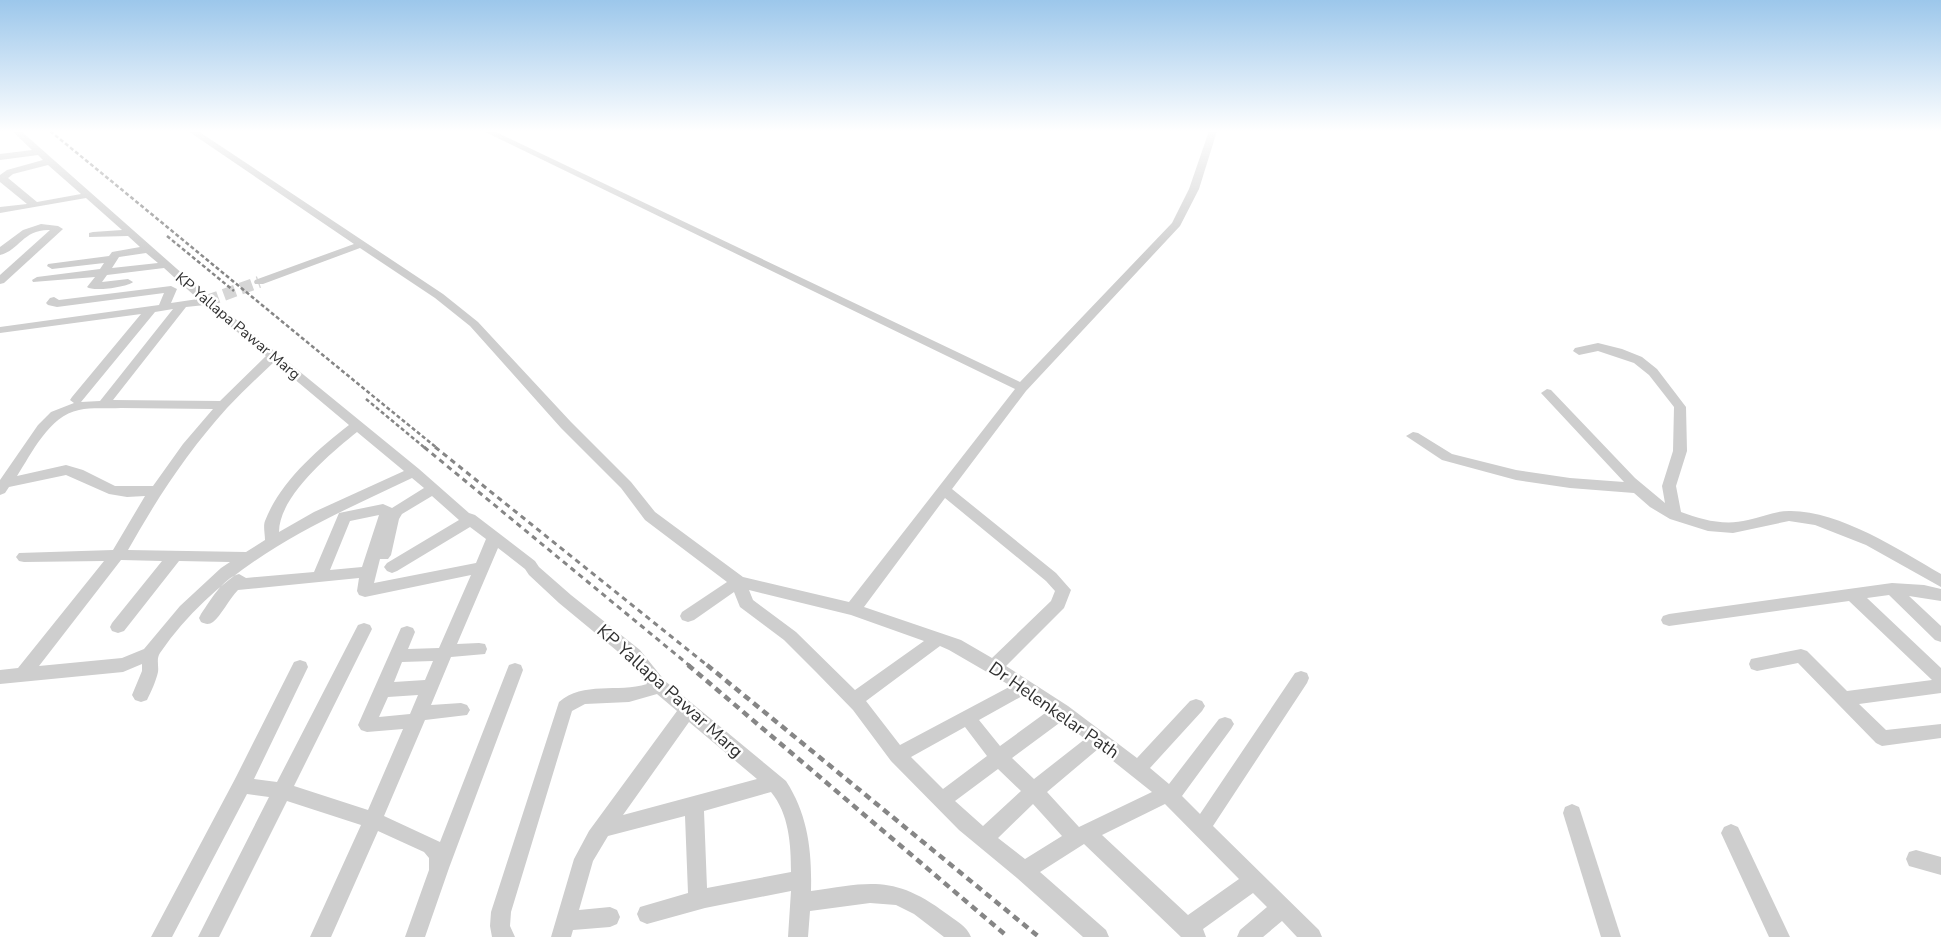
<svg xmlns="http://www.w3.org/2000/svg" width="1941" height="937" font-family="'Nunito Sans',sans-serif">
  <rect width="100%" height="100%" fill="#fff"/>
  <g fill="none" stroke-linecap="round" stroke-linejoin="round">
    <path stroke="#d6d6d6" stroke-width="12" stroke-dasharray="12 6" stroke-linecap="butt" d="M207,301l52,-19"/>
    <g fill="#cecece" fill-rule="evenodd">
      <path d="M12,131h9l190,168 208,170 50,44 6,2 60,46 4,6 32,28 69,55 25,31 121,100c22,34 26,70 25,110 60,-9 84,-16 136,23 9,7 20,12 24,23h-27l-30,-23 -18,-9 -26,-2 -60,8 -2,26h-20l3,-46 -86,17 -58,16 -7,-3 -3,-7 3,-7 48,-14 -3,-77 -77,20 -15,25 -14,49 31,-3 7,3 3,7 -3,7 -7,3 -37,3 -2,7h-20l23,-78 15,-28 88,-120 -20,-17 -28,8 -44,2 -13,7 -61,201 -1,14 5,11h-23l-2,-11 1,-14 68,-210c24,-21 59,-9 88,-18l-19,-24 -69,-57 -30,-28 -4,-6 -27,-21 -41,96 22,-1 6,1 2,5 -2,5 -34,3 -20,48 30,-2 6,2 3,5 -3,5 -42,5 -41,96 56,26 67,-172 2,-5 6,-2 6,2 2,5 -74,198 -24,69h-20l24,-67v-12l-5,-6 -46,-21 -47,106h-21l51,-112 -74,-24 -68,136h-21l71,-140 -22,-3 -75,143h-21l84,-158 59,-117 6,-2 6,2 2,5 -54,112 23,3 81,-157 6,-2 6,2 2,4 -78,157 74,24 35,-81 -36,3 -6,-2 -3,-5 43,-97 6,-2 6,2 2,4 -7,17 31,-1 32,-73 -106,22 -6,-2 -2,-4 2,-13 -121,12c-9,9 -17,26 -25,32 -4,3 -8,2 -12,0l-2,-4 2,-4c10,-14 21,-35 38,-40l7,4 68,-6 25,-59 44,-9 9,4 32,-20 -12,-10c-95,45 -190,85 -252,175 -4,6 -1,13 -2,19 -2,9 -7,20 -11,28l-6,2 -6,-2 -3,-5 10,-24v-7l-19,8 -123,12v-14l18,-2 86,-107 -80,1 -5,-1 -3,-4 3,-4 94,-3 32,-54 -18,1 -18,-3 -43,-19 -57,12 -4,6 -5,2v-15l38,-55 13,-13 23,-9 -4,-3 2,-3 69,-83 -141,19v-6l159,-22 5,-12 -107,14 -9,-2 -2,-2 4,-5 4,-1 5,3 112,-14 6,3 -6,14 27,-4 -34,-31 -57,7 -5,7 26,-3 5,3c-5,5 -40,10 -46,5l8,-10 -62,5 -1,-2 5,-3 63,-8 4,-6 -52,6 -5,-3 1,-2 61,-8 3,-4 28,-5 -12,-11 -39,1v-4l4,-1 29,-2 -36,-32 -86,15v-6l27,-3 -27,-22v-7l7,-5 36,-10 -5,-5 -38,5v-6l32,-4zM48,165l33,29 -44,8 -29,-24 5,-4zM146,253l12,10 -46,5 7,-11zM205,305l61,51 -46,45 -107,-1 73,-93zM173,309l-73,92 -19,1 74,-90zM274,362l75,63c-32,25 -69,57 -84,96 -2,5 0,13 0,19l-19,12 -118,-2c28,-50 60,-99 99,-142 15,-16 31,-31 47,-46zM121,408l92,1 -30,35 -30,42h-38l-32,-16 -17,-5 -49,11c15,-23 32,-60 62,-66 13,-3 28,-1 42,-2zM357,432l47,39 -90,41 -35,20c0,-36 52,-79 78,-100zM432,496l27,24 -72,43 -3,4 3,4 5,2 5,-2 73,-44 16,12 -10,24 -102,20 6,-24h8l3,-4 8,-36 3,-5zM379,515l-17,52 -32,3 20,-49zM121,560l41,1 -50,62 -2,4 2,4 6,2 6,-2 55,-70 51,1 -9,6 -41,38 -36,43 -22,9 -83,8zM433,661l-8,19 -31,2 8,-20zM418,695l-8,19 -31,3 9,-20zM689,722l68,57 -134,36zM771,792c18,22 20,52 20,80l-84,16 -3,-77z"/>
      <path d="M188,131h10l245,163 35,28 93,100 60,60 24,30 88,65 106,25 166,-213 -532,-258h11l526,251 152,-159 17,-34 20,-58h8l-18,58 -19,37 -154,165 -74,98 104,84 15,17 -7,18 -58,58 62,40 69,52 53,-57 6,-2 6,2 3,5 -3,5 -52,57 19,16 50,-65 6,-2 6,2 3,5 -3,5 -49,67 18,18 95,-141 6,-2 6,2 2,5 -2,5 -94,143 106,104 3,7h-25l-15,-16 -19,16h-26l3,-7 27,-23 -14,-14 -50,36 3,8h-25l-97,-93 -44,28 66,58 3,7h-26l-66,-59 -58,-48 -68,-69 -38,-51 -37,-38 -32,-32 -44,-33 -6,-15 -40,28 -6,2 -6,-2 -2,-4 2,-4 45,-30 -82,-62 -24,-32 -60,-60 -91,-102 -35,-28 -75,-50 -97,36h-8l-1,-2 1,-2 99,-36zM945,498l101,83 9,10 -4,10 -59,57 -31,-18 -97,-33zM749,590l102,25 73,26 -69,49 -59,-58 -43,-32zM940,646l9,4 62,36 -111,59 -34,-44zM1024,695l24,16 -48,35 -21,-26zM1062,721l23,18 -51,40 -22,-21zM965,727l22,29 -44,33 -32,-32zM1098,749l54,43 -73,35 -32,-35zM998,769l23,22 -38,35 -28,-25zM1033,804l29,32 -37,23 -27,-21zM1165,804l74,75 -51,36 -86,-80z"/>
      <path d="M41,224l17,2 5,3 -59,54 -4,1v-9l50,-45c-27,-1 -30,20 -50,25v-8l23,-17z"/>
      <path d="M1598,343l24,6 20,8 15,12 29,38 1,44 -11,35 5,26c21,8 44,14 67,8 14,-3 27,-9 41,-9 49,-1 111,39 152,63v13l-75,-42 -51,-20 -26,-4 -56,12 -25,-2 -38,-12 -20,-12 -16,-14 -64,-5 -54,-8 -74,-20 -36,-24 7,-4 5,1 34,21 64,16 54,8 54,4 -83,-89 6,-4 4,1 84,88 30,25 -3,-17 11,-35 1,-44 -25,-32 -15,-12 -36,-12 -19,4 -6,-4 2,-3z"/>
      <path d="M1892,583l32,2 17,4v12l-32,-5 32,30v16l-6,-2 -46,-45 -22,3 74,70v25l-82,11 27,26 55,-6v14l-59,8 -6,-3 -78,-80 -41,8 -6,-2 -2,-5 2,-5 50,-10 6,2 40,40 85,-11 -83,-79 -180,25 -6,-2 -2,-4 2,-4 6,-2z"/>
      <path d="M1572,804l7,3 2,6 40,124h-20l-38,-124 2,-6z"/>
      <path d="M1731,824l7,3 52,110h-21l-48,-104 3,-6z"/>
      <path d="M1916,850l25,7v18l-32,-9 -3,-7 3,-7z"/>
    </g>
    <g stroke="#868686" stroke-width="2.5" stroke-dasharray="4 2.5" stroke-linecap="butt">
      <path d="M50,131c129,105 257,212 387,317"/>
      <path d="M167,236l67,55"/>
      <path d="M366,399l59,49"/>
    </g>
    <g stroke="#868686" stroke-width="3" stroke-dasharray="5.5 4.5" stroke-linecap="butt">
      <path d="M424,447l266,219"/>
      <path d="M435,447l273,219"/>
    </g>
    <g stroke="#868686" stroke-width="4.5" stroke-dasharray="7 5" stroke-linecap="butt">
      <path d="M688,665l320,272"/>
      <path d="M707,665l332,272"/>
    </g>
  </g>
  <linearGradient id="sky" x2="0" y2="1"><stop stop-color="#9cc7eb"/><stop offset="0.5" stop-color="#fff"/><stop offset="1" stop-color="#fff" stop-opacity="0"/></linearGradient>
  <rect width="1941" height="262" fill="url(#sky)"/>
  <g text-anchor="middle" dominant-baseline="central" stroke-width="5" stroke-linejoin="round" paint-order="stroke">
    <g font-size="15" fill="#313131" stroke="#fff">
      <text transform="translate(238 326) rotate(40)">KP Yallapa Pawar Marg</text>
    </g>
    <g font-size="18" fill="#313131" stroke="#fff">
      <text transform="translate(670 691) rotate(42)">KP Yallapa Pawar Marg</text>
      <text transform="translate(1054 710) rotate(35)">Dr Helenkelar Path</text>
    </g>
  </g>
</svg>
